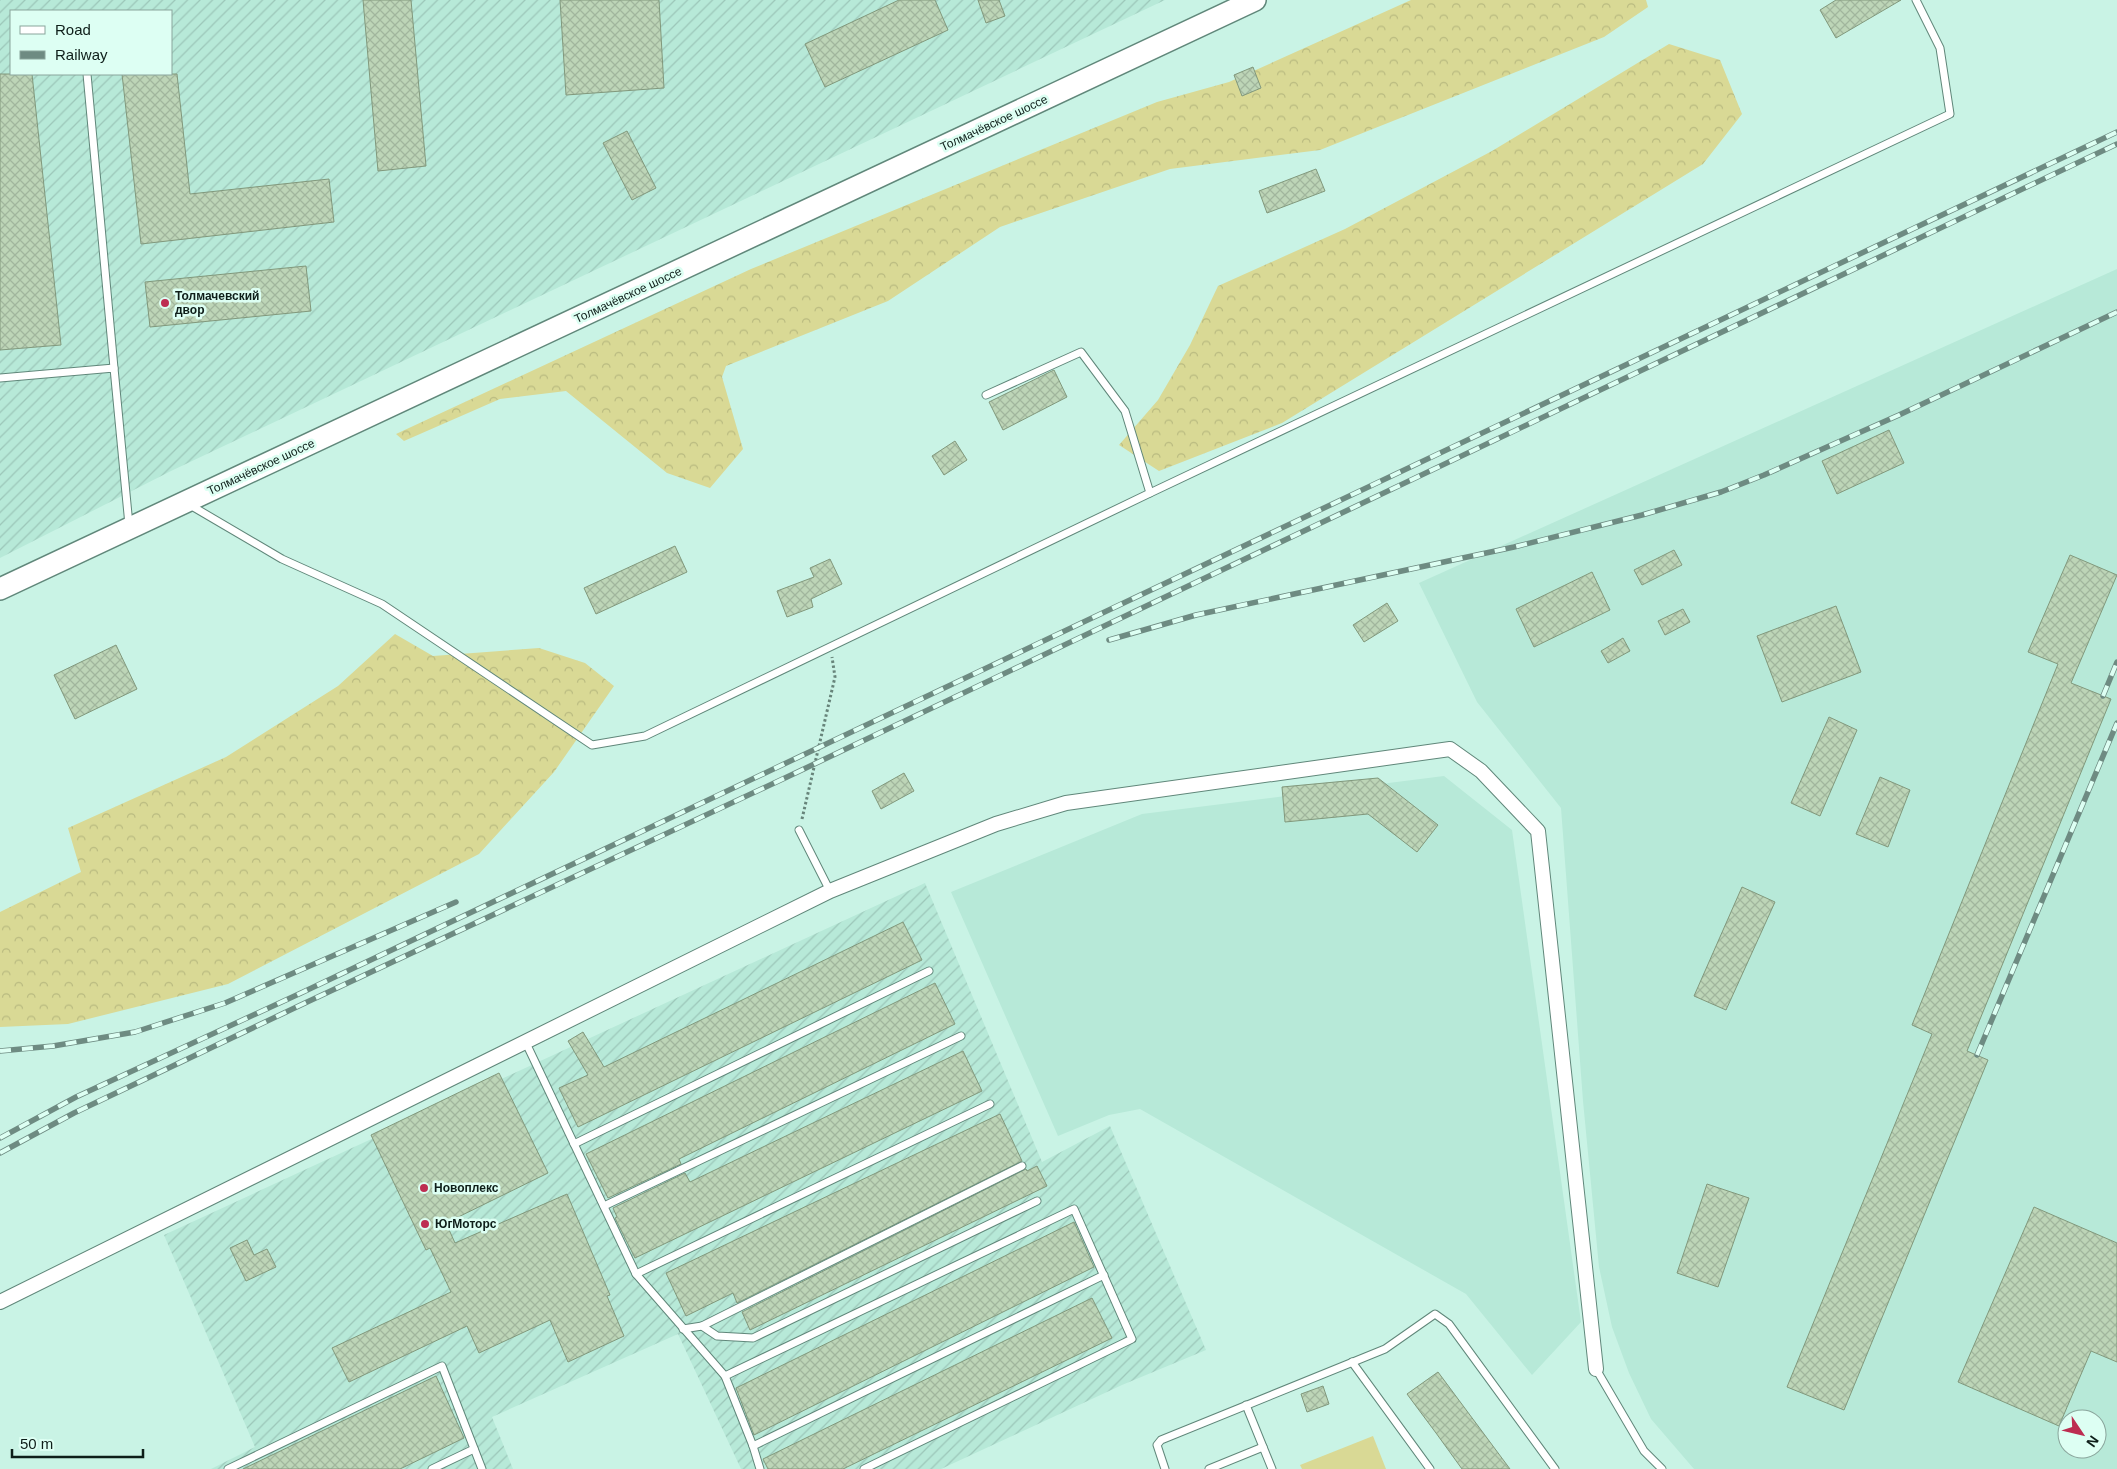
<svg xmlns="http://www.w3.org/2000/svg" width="2117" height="1469" font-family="Helvetica,sans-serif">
  <defs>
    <pattern id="industrial-furrows" width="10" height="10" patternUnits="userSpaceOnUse" patternTransform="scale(1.25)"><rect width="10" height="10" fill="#b7e9d8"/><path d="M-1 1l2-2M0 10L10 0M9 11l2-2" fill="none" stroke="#9cc7b9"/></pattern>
    <pattern id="forest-crowns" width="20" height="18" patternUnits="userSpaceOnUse" patternTransform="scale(1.25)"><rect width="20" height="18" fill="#d9d995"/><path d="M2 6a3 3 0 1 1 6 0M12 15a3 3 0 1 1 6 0" fill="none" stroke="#b9ba80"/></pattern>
    <pattern id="building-cross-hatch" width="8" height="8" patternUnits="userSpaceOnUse" patternTransform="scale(1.25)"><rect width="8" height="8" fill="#bdd5b7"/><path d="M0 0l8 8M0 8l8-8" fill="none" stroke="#a1b69d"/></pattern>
  </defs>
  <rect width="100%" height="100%" fill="#c9f3e5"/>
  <g fill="#b7e9d8" fill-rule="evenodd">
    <path d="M2117,269v1200h-423l-43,-50 -22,-46 -17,-46 -13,-60 -16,-166 -22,-293 -84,-106 -58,-119zM2067,1419h30v30h-30z"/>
    <path d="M1444,776l68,54 69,492 -49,53 -66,-81 -326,-185 -31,6 -51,21 -107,-244 191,-78z"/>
  </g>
  <g fill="url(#industrial-furrows)" fill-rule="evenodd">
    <path d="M0,0h1165l-994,471 -171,87zM11,11h160v63h-160z"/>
    <path d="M925,883l117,279 68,-36 96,224 -84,35 -181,84h-200l-63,-135 -186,83 21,52h-302l44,-22 -91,-212z"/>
  </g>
  <g fill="url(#forest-crowns)">
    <path d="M1411,0h235l2,7 -44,30 -284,113 -150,19 -170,58 -112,74 -162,65 -4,11 21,72 -33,39 -43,-15 -101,-82 -66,8 -96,42 -8,-7 355,-165 406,-167 72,-20z"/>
    <path d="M1669,44l51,16 22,54 -39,50 -421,259 -123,48 -40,-26 39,-45 32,-55 28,-59 127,-57 147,-78z"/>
    <path d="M395,634l38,22 106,-8 46,15 29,23 -60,86 -75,82 -251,130 -160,40 -68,3v-115l81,-40 -13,-44 158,-71 112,-71z"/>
  </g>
  <path fill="#d9d995" d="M1373,1436l13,33h-84l-2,-4z"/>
  <g fill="url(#building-cross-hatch)" stroke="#81987c">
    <path d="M363,0h48l15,166 -48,5z"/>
    <path d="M560,0h99l5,88 -98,7z"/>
    <path d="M899,0h36l13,30 -123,57 -20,-43z"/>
    <path d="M978,0h21l6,16 -19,7z"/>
    <path d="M1836,0h65l-65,38 -16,-28z"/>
    <path d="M1253,67l8,21 -19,8 -8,-21z"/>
    <path d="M0,74h32l29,271 -61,5z"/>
    <path d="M122,74h55l13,120 139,-15 5,43 -193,22z"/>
    <path d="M627,131l29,57 -24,12 -29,-57z"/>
    <path d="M1316,169l9,22 -58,22 -8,-22z"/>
    <path d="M306,266l5,45 -161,16 -5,-45z"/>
    <path d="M1054,370l13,27 -64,33 -14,-28z"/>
    <path d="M1889,430l15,33 -67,31 -15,-33z"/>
    <path d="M955,441l12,19 -23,15 -12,-19z"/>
    <path d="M675,546l12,26 -91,42 -12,-26z"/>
    <path d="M1674,550l8,15 -40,20 -8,-15z"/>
    <path d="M2070,555l47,20 -46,108 40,16 -144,352 21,9 -144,350 -57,-23 145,-353 -20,-9 146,-361 -30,-12z"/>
    <path d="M830,559l12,25 -31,15 2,8 -26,10 -10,-26 37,-14 -4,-9z"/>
    <path d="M1592,572l18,38 -76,37 -18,-38z"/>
    <path d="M1387,603l11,18 -34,21 -11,-17z"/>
    <path d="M1836,606l25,66 -79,30 -25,-66z"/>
    <path d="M1683,609l7,13 -25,13 -7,-14z"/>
    <path d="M1623,638l7,13 -22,12 -7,-12z"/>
    <path d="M116,645l21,44 -62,30 -21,-44z"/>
    <path d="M1829,717l28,13 -37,86 -29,-13z"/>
    <path d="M904,773l10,18 -33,18 -9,-18z"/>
    <path d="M1880,777l30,13 -22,57 -32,-13z"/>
    <path d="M1378,778l60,47 -21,27 -49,-38 -83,8 -3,-35z"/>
    <path d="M1742,887l33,15 -49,108 -32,-14z"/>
    <path d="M903,922l19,38 -344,167 -19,-39 29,-13 -20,-34 15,-9 21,35z"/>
    <path d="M935,983l20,41 -276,135 2,5 -73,34 -22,-44z"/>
    <path d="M963,1051l19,40 -347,167 -20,-40 2,-1 -4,-9 72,-35 5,9z"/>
    <path d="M499,1073l49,100 -102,50 9,20 112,-49 43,101 -3,1 17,40 -56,26 -18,-42 -71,33 -12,-27 -118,56 -17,-34 119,-56 -21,-44 -4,2 -55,-115z"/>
    <path d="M1000,1114l22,47 -285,142 -4,-10 -47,23 -20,-43z"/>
    <path d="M1037,1166l10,20 -297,144 -8,-18 284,-143 1,2z"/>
    <path d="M1707,1184l42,14 -31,89 -41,-14z"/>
    <path d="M2034,1207l83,36v119l-26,-11 -32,75 -101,-44z"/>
    <path d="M1074,1222l20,45 -340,168 -18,-47z"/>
    <path d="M247,1240l7,15 13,-6 9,18 -30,14 -16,-33z"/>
    <path d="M1092,1298l20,40 -269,131h-75l-5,-10z"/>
    <path d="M1438,1372l72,97h-48l-26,-36 -29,-39z"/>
    <path d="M436,1376l28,62 -64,31h-157z"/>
    <path d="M1323,1386l6,18 -22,8 -6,-18z"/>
  </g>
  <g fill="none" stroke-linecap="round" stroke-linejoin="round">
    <g stroke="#60877a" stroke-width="9">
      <g id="service">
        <path d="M87,74l27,294"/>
        <path d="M0,378l114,-10 15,157"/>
        <path d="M986,395l95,-43 44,59 25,82"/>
        <path d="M190,505l92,54 100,45 210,141 53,-9 505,-243 800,-379 -10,-66 -24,-48"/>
        <path d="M799,830l31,61"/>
        <path d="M526,1043l110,231 89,102 28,70 7,23"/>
        <path d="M574,1144l355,-173"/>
        <path d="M604,1206l357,-170"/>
        <path d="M636,1274l354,-170"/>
        <path d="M702,1326l320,-160"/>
        <path d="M683,1329l19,-3 15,10 36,2 284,-137"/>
        <path d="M1352,1362l78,107"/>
        <path d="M1596,1369l48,82 18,18"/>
        <path d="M725,1376l349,-167 58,130 -268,130"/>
        <path d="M1246,1405l26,64"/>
        <path d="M753,1446l351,-171"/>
        <path d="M228,1469l214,-103 40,103"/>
        <path d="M432,1469l42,-20"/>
        <path d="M1165,1469l-8,-24 4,-5 224,-91 50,-35 14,10 106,145"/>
        <path d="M1209,1469l54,-22"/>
      </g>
    </g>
    <g stroke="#60877a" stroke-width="16">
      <path id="minor" d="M0,1302l830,-411 166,-67 70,-21 384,-54 31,22 57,60 58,538"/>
    </g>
    <g stroke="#60877a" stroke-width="24">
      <path id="primary" d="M0,589l1255,-589"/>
    </g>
    <path stroke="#67847a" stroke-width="3" stroke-dasharray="2.5 2.5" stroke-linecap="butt" d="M802,819l33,-142 -3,-20"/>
    <use href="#service" stroke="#fff" stroke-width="7"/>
    <use href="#minor" stroke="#fff" stroke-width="14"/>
    <use href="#primary" stroke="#fff" stroke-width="21"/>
    <g stroke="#6e8b82" stroke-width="5.5">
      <g id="rail">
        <path d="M1109,640l87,-25 318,-68 128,-32 79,-23 43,-17 135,-60 218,-103"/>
        <path d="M2103,696l14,-34"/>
        <path d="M0,1051l53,-5 82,-14 90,-29 231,-101"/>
        <path d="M1977,1055l140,-332"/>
        <path d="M0,1138l76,-41 225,-104 1816,-861"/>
        <path d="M0,1153l74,-40 231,-110 482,-226 1330,-633"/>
      </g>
    </g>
    <use href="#rail" stroke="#ddfff3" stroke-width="4" stroke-dasharray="11" stroke-linecap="butt"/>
  </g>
  <g fill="#bd2d51" stroke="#ddfff3" stroke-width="2">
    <circle cx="165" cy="303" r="5"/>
    <circle cx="424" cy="1188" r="5"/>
    <circle cx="425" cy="1224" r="5"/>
  </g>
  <g text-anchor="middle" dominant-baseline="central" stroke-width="5" stroke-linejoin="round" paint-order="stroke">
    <g font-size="12" fill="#0e1e19" stroke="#ddfff3">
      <text transform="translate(994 123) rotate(-25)">Толмачёвское шоссе</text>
      <text transform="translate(628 295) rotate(-25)">Толмачёвское шоссе</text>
      <text transform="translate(261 467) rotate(-25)">Толмачёвское шоссе</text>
    </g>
    <g font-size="12" font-weight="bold" fill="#0e1e19" stroke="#ddfff3" text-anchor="start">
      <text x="175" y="296">Толмачевский<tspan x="175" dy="14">двор</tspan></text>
      <text x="434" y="1188">Новоплекс</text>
      <text x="435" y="1224">ЮгМоторс</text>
    </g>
  </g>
  <rect x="10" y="10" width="162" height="65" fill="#ddfff3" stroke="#8aa59c"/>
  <rect x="20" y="26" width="25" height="8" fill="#ffffff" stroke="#8aa59c"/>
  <text x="55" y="35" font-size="15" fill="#0e1e19">Road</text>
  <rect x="20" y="51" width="25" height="8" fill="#6e8b82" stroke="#8aa59c"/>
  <text x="55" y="60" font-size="15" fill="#0e1e19">Railway</text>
  <g transform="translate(2082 1434) rotate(125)"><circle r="24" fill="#ddfff3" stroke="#8aa59c"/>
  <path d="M0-4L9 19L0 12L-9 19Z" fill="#bd2d51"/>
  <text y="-8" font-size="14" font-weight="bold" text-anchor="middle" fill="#0e1e19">N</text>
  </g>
  <path d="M12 1449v8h131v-8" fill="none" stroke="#0e1e19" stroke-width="2.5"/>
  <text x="20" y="1449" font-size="15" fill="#0e1e19" stroke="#ddfff3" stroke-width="4" paint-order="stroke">50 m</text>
</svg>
